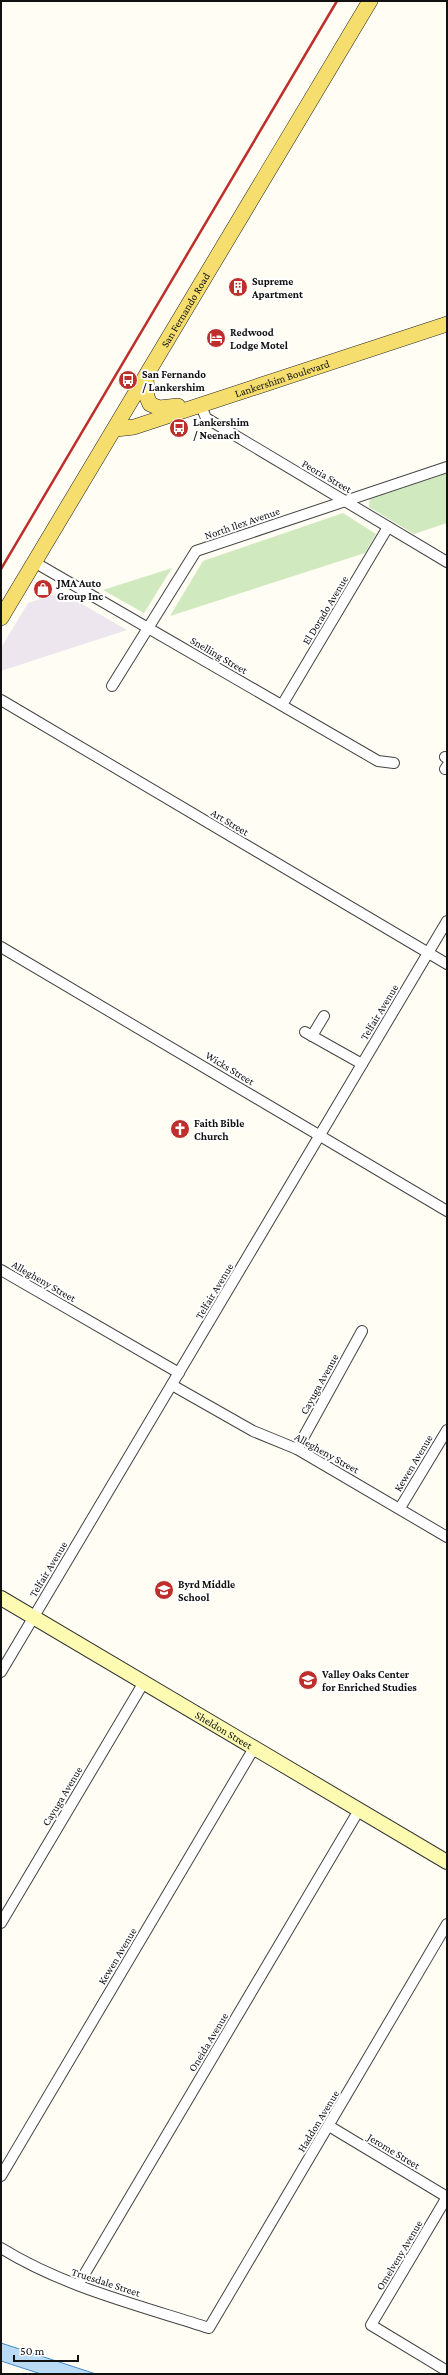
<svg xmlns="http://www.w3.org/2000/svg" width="448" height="2375" font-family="'Crimson Pro',serif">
  <rect width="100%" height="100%" fill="#fffdf4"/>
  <path fill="#eee6ee" d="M61,592l66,38 -126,41v-23l27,-45z"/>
  <g fill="#d1e9be">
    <path d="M447,473v50l-33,11 -45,-27 1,-9z"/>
    <path d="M343,513l33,21 -11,19 -195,63 33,-55z"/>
    <path d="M172,568l-28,45 -41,-23z"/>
  </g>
  <path fill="#badbf5" stroke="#438aca" d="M1,2343l95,31h-55l-40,-13z"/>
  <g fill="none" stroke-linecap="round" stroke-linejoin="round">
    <g stroke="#444" stroke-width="12">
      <g id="street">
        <path d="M201,406l5,12 241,144"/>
        <path d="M34,562l344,199 16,2"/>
        <path d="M112,686l84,-135 251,-84"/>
        <path d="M1,700l446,264"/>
        <path d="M282,705l106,-178"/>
        <path d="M445,757l2,1"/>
        <path d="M445,769l2,-3"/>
        <path d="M1,947l446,264"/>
        <path d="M305,1032l57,32"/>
        <path d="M312,1036l12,-20"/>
        <path d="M1,1270l178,103"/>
        <path d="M172,1385l81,46 44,18 150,88"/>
        <path d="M297,1449l65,-118"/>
        <path d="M400,1508l47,-78"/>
        <path d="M1,1672l446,-751"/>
        <path d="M1,1923l143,-241"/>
        <path d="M329,2126l118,71"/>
        <path d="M1,2176l253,-428"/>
        <path d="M447,2197l-76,128 76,46"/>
        <path d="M1,2248c63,39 137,57 208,80l238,-404"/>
        <path d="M78,2285l281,-475"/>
      </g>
    </g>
    <g stroke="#333" stroke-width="16">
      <g id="secondary">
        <path id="s1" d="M1,1598l446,264"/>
      </g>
    </g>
    <g stroke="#222" stroke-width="16">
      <g id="primary">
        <path d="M146,378l1,19 3,7 9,4 19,-2"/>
        <path id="s2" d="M116,429l18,-2 313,-103"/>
        <path id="s3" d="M1,618l369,-617"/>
      </g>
    </g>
    <use href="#street" stroke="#fff" stroke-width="10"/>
    <use href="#secondary" stroke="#fdfab1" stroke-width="14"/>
    <use href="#primary" stroke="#f5de6e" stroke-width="15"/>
    <path stroke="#be2f2b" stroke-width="2.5" d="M1,569l336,-568"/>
  </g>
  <defs>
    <g id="building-disc" transform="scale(1)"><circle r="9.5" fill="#be2f2b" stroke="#fff"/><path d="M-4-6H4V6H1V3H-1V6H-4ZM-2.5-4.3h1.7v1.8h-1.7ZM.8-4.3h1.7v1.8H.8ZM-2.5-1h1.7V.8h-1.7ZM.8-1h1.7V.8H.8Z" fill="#fff"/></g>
    <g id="hotel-disc" transform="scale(1)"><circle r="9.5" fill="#be2f2b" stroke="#fff"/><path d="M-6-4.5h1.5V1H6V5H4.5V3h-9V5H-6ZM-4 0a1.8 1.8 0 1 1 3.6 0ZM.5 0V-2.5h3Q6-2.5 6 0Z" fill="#fff"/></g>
    <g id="bus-disc" transform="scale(1)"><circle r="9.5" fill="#be2f2b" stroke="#fff"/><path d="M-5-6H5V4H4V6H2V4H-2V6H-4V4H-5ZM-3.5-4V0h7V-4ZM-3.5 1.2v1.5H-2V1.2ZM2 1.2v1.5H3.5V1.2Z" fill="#fff"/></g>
    <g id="shop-disc" transform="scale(1)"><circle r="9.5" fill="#be2f2b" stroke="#fff"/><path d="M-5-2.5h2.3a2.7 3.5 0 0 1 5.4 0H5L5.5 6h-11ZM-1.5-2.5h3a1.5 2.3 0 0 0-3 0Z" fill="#fff"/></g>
    <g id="church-disc" transform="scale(1)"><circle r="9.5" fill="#be2f2b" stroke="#fff"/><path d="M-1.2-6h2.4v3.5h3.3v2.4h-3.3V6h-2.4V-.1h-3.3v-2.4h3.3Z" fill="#fff"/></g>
    <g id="school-disc" transform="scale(1)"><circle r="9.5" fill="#be2f2b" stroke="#fff"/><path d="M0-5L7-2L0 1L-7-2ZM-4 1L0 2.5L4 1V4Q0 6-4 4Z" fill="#fff"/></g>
  </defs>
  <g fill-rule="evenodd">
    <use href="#building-disc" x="238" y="287"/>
    <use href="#hotel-disc" x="216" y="338"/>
    <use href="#bus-disc" x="128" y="380"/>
    <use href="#bus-disc" x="179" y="428"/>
    <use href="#shop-disc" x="43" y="589"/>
    <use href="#church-disc" x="180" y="1129"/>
    <use href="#school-disc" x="164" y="1590"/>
    <use href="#school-disc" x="308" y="1680"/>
  </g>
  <g text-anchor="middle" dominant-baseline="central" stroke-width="4" stroke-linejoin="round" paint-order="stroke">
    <g font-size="11" font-weight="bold" fill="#111" stroke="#fff" text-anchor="start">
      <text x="252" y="281">Supreme<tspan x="252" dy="13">Apartment</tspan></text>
      <text x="230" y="332">Redwood<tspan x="230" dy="13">Lodge Motel</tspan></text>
      <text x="142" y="374">San Fernando<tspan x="142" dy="13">/ Lankershim</tspan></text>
      <text x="193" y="422">Lankershim<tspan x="193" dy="13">/ Neenach</tspan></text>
      <text x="57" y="583">JMA Auto<tspan x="57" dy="13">Group Inc</tspan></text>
      <text x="194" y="1123">Faith Bible<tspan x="194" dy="13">Church</tspan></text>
      <text x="178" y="1584">Byrd Middle<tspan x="178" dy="13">School</tspan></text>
      <text x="322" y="1674">Valley Oaks Center<tspan x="322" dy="13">for Enriched Studies</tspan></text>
    </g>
    <g font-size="11" fill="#111" stroke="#fff">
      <text stroke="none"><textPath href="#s3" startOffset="359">San Fernando Road</textPath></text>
      <text stroke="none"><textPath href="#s2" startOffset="174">Lankershim Boulevard</textPath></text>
      <text transform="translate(327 476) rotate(30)">Peoria Street</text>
      <text transform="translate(242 523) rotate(-19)">North Ilex Avenue</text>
      <text transform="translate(325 610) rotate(-59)">El Dorado Avenue</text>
      <text transform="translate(219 655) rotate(30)">Snelling Street</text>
      <text transform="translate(230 822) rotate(31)">Art Street</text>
      <text transform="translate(379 1012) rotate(-59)">Telfair Avenue</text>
      <text transform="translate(230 1068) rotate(31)">Wicks Street</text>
      <text transform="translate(44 1281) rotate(30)">Allegheny Street</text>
      <text transform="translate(214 1291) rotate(-59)">Telfair Avenue</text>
      <text transform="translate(319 1384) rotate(-61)">Cayuga Avenue</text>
      <text transform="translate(327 1453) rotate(29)">Allegheny Street</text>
      <text transform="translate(413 1463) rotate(-59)">Kewen Avenue</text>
      <text transform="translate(48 1569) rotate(-59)">Telfair Avenue</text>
      <text stroke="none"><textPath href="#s1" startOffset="259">Sheldon Street</textPath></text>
      <text transform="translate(62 1796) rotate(-59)">Cayuga Avenue</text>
      <text transform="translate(117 1956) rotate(-59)">Kewen Avenue</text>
      <text transform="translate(208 2042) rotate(-59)">Oneida Avenue</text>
      <text transform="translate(318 2121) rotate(-59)">Haddon Avenue</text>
      <text transform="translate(394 2151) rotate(31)">Jerome Street</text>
      <text transform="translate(399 2255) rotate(-59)">Omelveny Avenue</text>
      <text transform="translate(106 2282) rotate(18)">Truesdale Street</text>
    </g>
  </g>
  <rect width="448" height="2375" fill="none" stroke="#111111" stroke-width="4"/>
  <path d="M14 2355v6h64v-6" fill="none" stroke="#111111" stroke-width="2"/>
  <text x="20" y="2355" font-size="12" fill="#111111" stroke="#ffffff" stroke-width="3" paint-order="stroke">50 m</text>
</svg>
